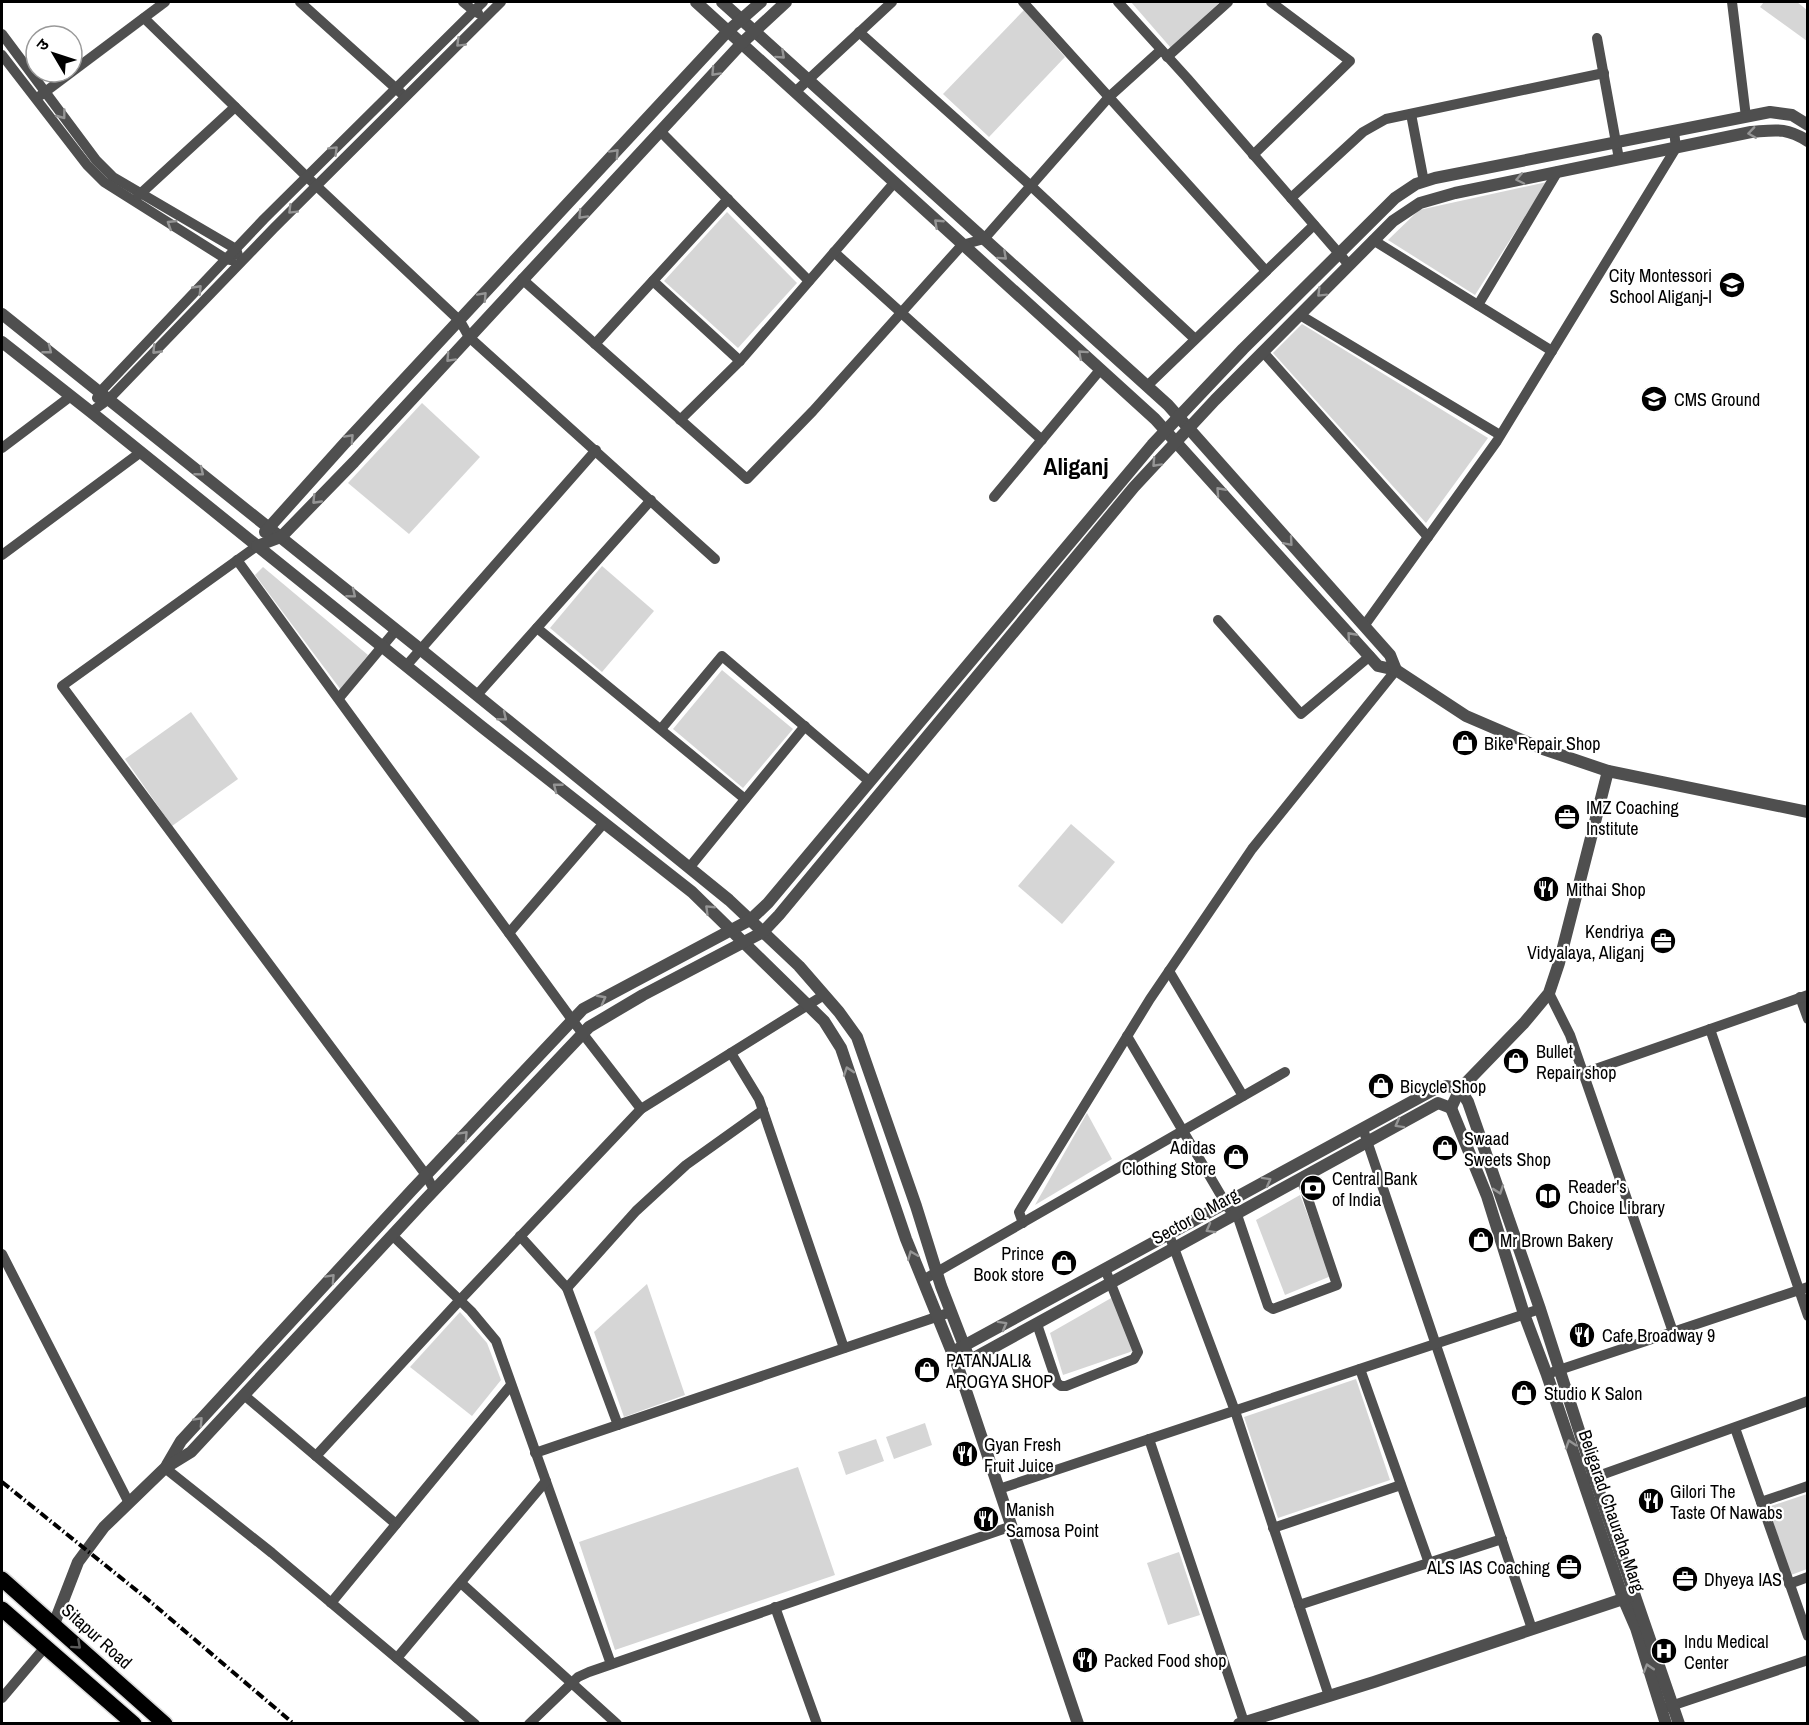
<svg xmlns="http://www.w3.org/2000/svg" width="1809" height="1725" font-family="'Archivo Narrow','Noto Sans Devanagari',sans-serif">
  <rect width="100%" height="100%" fill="#fff"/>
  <g fill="#d6d6d6">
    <path d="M1131,2h89l-49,46z"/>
    <path d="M1764,2h33l10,8v31l-47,-34z"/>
    <path d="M1024,10l41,47 -76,80 -46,-43z"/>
    <path d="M1547,182l-72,113 -87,-55 31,-30z"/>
    <path d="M727,212l70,71 -59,65 -74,-67z"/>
    <path d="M1302,324l186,114 -62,85 -153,-170z"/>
    <path d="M422,403l58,54 -71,77 -61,-51z"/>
    <path d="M602,566l52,45 -52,61 -52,-44z"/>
    <path d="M263,567l105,88 -27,35 -86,-115z"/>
    <path d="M722,670l71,59 -50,59 -70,-59z"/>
    <path d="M191,712l47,67 -66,47 -47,-67z"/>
    <path d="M1071,824l44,38 -53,62 -44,-38z"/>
    <path d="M1087,1113l25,46 -77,46z"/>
    <path d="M1300,1195l31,81 -46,19 -29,-75z"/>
    <path d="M647,1284l38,111 -61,22 -30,-85z"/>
    <path d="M1113,1297l20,54 -70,24 -13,-42z"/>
    <path d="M460,1312l27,31 14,37 -29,36 -62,-49z"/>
    <path d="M1356,1379l34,101 -112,38 -34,-101z"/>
    <path d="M925,1423l7,22 -38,14 -8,-22z"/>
    <path d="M876,1439l8,22 -38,14 -8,-23z"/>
    <path d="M798,1467l37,108 -220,75 -36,-108z"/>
    <path d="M1807,1494v75l-16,6 -23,-68z"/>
    <path d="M1179,1552l21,63 -32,10 -21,-62z"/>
  </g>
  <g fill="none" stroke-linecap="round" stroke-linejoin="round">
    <g stroke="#dbdbdb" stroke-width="18">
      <g id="primary">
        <path d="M2,1579l163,145"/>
        <path d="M2,1609l132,115"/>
      </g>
    </g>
    <g stroke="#4f4f4f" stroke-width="10">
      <path d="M300,2l101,91"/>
      <path d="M463,2l11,9 4,2"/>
      <path d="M1023,2l243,269"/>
      <path d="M1118,2l69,76 162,187"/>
      <path d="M1732,2l14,115"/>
      <path d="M144,18l163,159 153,144 9,16 246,222"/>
      <path d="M859,32l172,154 164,153"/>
      <path d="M2,34l94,126 17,17 123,72 2,6"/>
      <path d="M1597,38l22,121"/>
      <path d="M2,55l85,110 17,17 122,77 5,1"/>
      <path d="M1167,57l61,-55"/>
      <path d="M795,92l97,-90"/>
      <path d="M41,95l124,-93"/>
      <path d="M1411,114l13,68"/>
      <path d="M660,131l149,150"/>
      <path d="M1253,155l97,-94 -79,-59"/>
      <path d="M138,196l97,-89"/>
      <path d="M1291,198l72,-66 23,-13 218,-46"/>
      <path d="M1373,240l179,111"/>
      <path d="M834,252l208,188"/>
      <path d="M522,279l225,200 66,-68 149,-166 22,-6 125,-142 52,-47"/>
      <path d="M653,281l87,80"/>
      <path d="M1478,305l80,-134"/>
      <path d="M1300,315l200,120"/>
      <path d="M595,344l133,-145"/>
      <path d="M1263,352l165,185"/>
      <path d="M1147,386l167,-161"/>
      <path d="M97,398l3,-6 164,-173 219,-217"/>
      <path d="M91,412l18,-13 165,-171 227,-226"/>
      <path d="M680,420l60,-59 154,-178"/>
      <path d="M2,448l69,-52"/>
      <path d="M994,497l106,-127"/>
      <path d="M257,546l-195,140 364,489 8,15"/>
      <path d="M2,555l139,-103"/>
      <path d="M237,560l336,461 68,88"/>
      <path d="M1218,620l83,94 69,-58"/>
      <path d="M1364,626l133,-185 179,-293 -2,-17"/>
      <path d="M537,628l208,171"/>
      <path d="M406,666l190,-216"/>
      <path d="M477,695l174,-195"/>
      <path d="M339,698l57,-68"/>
      <path d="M661,729l61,-73 148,126"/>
      <path d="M689,868l116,-142"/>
      <path d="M509,933l95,-110"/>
      <path d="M1169,971l74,125"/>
      <path d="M1549,993l21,42 103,297"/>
      <path d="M1800,997l8,22"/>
      <path d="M1710,1029l98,287"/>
      <path d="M1127,1036l102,173"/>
      <path d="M731,1053l28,46 85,249"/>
      <path d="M1584,1073l224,-78"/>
      <path d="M1363,1129l169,500"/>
      <path d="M1232,1200l36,106 5,3 64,-24 -36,-107"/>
      <path d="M1023,1223l-4,-11 131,-213 102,-150 144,-179"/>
      <path d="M392,1235l79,76 25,30 115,323"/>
      <path d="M520,1236l47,52 51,137"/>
      <path d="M1171,1240l64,171 94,285"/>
      <path d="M2,1254l127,249"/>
      <path d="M923,1280l362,-208"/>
      <path d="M567,1288l69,-77 50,-46 77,-55"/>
      <path d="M1037,1324l20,59 4,3h5l68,-27 4,-7 -33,-83"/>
      <path d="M1360,1369l69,194"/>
      <path d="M1553,1372l255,-85"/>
      <path d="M244,1395l152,129"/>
      <path d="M1735,1428l73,208"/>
      <path d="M1149,1439l95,283"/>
      <path d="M535,1453l416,-141"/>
      <path d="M316,1456l144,-156 181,-191 183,-114"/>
      <path d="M165,1468l107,85 203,171"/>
      <path d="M1587,1480l221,-79"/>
      <path d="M999,1489l541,-180"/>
      <path d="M1761,1502l47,-16"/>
      <path d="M1273,1528l128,-43"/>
      <path d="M461,1583l156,141"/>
      <path d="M1789,1584l19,-7"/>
      <path d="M331,1603l180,-218"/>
      <path d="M1299,1605l203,-66"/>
      <path d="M775,1607l42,117"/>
      <path d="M397,1658l149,-177"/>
      <path d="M2,1698l44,-52"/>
      <path d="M1665,1708l143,-48"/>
      <path d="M529,1724l49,-47 11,-5 423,-146"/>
    </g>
    <g stroke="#4f4f4f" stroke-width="12">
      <path d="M696,2l459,417 223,247 18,4 70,46 77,33 65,22 200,41"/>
      <path d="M722,2l446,403 222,250 6,15"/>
      <path d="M2,314l418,335 309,251 70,66 40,46 18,25 59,169 25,80 29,75"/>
      <path d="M2,342l89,70 391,315 210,165 132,129 17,27 65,191 52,128 120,357"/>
      <path d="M265,532l79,-88 384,-413 33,-29"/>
      <path d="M257,546l24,-9 73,-75 388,-419 44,-41"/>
      <path d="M1451,1108l36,88 37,118 23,61 76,223 13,30 30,96"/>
      <path d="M1451,1108l9,-19 64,-66 25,-30 10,-30 49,-192"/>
      <path d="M958,1349l477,-260 12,-3 13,3 8,13 72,207 54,168 85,247"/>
      <path d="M965,1363l473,-260 13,5"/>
      <path d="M167,1465l14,-24 231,-251 171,-181 167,-89 18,-17 384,-458 91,-96 152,-151 21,-14 19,-6 335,-66 22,3 16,10"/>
      <path d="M54,1624l24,-62 26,-35 61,-59 26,-16 233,-251 165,-174 54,-32 120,-63 16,-17 355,-428 81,-87 178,-179 27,-18 35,-10 296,-61c25,-2 34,-5 57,9"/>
      <path d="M1239,1724l135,-42 255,-85"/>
    </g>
    <use href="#primary" stroke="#000" stroke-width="15"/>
    <path stroke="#000" stroke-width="4" stroke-dasharray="9 3 1.5 3" stroke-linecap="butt" d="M2,1482l144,116 148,126"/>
  </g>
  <defs><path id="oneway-chevron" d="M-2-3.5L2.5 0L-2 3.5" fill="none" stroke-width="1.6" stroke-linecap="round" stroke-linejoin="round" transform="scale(1.5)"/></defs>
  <g stroke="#959595">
    <use href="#oneway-chevron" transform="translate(460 43) rotate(135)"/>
    <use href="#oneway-chevron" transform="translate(781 55) rotate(42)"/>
    <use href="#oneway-chevron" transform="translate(715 72) rotate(133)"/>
    <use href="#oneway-chevron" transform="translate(62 115) rotate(53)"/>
    <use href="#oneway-chevron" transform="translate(1752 133) rotate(172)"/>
    <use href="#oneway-chevron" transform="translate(334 150) rotate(-45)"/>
    <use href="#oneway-chevron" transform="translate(615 153) rotate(-47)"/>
    <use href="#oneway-chevron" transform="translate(1520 179) rotate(168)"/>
    <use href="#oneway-chevron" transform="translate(292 210) rotate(135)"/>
    <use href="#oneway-chevron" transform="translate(582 215) rotate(133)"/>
    <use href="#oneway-chevron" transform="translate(938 223) rotate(-137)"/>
    <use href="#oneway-chevron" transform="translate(171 224) rotate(-148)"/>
    <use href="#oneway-chevron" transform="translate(1003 256) rotate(42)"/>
    <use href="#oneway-chevron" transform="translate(198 289) rotate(-46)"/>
    <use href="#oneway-chevron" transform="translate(1321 293) rotate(135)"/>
    <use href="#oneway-chevron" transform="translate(483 296) rotate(-47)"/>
    <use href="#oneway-chevron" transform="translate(48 350) rotate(38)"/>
    <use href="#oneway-chevron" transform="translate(156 350) rotate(134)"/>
    <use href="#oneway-chevron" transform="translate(1082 354) rotate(-138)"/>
    <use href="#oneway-chevron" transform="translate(450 358) rotate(133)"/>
    <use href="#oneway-chevron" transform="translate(350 438) rotate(-47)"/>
    <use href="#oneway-chevron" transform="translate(1156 463) rotate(133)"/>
    <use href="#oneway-chevron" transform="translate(200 472) rotate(39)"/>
    <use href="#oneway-chevron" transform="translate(1220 491) rotate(-132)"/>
    <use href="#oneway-chevron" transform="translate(316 500) rotate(134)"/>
    <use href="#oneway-chevron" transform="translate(1289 542) rotate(49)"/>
    <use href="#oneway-chevron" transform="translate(352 594) rotate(39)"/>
    <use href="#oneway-chevron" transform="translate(1351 636) rotate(-132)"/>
    <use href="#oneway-chevron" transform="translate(503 717) rotate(39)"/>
    <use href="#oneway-chevron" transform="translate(557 787) rotate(-142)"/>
    <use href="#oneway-chevron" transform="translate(709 909) rotate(-136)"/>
    <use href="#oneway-chevron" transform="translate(602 999) rotate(-28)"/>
    <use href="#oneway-chevron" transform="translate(848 1071) rotate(-109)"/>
    <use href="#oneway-chevron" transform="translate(1399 1124) rotate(151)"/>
    <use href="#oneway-chevron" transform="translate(464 1135) rotate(-47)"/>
    <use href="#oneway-chevron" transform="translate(1267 1181) rotate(-29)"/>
    <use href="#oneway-chevron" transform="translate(1499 1190) rotate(71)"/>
    <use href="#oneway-chevron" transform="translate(1210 1229) rotate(151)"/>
    <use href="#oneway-chevron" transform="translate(912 1255) rotate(-112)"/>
    <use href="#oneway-chevron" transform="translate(331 1278) rotate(-47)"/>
    <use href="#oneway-chevron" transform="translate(1003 1325) rotate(-29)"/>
    <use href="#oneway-chevron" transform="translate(199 1421) rotate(-47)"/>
    <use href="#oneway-chevron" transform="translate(1570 1444) rotate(-108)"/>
    <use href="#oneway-chevron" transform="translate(1648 1668) rotate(-107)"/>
  </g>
  <use stroke="#595959" href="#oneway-chevron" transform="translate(77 1645) rotate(42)"/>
  <defs>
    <g id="school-disc" transform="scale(1.35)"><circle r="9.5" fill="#000" stroke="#fff"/><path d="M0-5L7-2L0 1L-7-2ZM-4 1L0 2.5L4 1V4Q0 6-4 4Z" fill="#fff"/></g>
    <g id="shop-disc" transform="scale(1.35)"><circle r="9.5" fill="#000" stroke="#fff"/><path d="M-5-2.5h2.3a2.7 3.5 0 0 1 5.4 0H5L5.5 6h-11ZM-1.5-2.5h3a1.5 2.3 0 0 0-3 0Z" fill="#fff"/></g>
    <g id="office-disc" transform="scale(1.35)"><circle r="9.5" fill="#000" stroke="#fff"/><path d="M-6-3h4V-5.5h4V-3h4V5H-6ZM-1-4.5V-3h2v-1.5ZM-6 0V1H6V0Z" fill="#fff"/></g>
    <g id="restaurant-disc" transform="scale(1.35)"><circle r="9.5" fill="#000" stroke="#fff"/><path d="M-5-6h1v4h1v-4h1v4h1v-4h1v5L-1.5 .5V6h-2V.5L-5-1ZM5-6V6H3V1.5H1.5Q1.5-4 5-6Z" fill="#fff"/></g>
    <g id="bank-disc" transform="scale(1.35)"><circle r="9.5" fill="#000" stroke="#fff"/><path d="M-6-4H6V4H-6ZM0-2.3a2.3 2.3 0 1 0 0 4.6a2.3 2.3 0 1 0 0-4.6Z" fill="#fff"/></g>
    <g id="library-disc" transform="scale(1.35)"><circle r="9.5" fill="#000" stroke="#fff"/><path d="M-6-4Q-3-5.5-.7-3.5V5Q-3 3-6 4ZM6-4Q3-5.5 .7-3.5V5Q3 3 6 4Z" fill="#fff"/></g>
    <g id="hospital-disc" transform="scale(1.35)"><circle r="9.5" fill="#000" stroke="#fff"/><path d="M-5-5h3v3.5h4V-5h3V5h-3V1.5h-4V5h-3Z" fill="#fff"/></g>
  </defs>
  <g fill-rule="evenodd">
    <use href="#school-disc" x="1732" y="285"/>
    <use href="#school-disc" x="1654" y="399"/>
    <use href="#shop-disc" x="1465" y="743"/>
    <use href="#office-disc" x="1567" y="817"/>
    <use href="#restaurant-disc" x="1546" y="889"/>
    <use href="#office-disc" x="1663" y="941"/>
    <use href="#shop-disc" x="1516" y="1061"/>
    <use href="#shop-disc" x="1381" y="1086"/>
    <use href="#shop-disc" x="1445" y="1148"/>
    <use href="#shop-disc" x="1236" y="1157"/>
    <use href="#bank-disc" x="1313" y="1188"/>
    <use href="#library-disc" x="1548" y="1196"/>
    <use href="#shop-disc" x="1481" y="1240"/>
    <use href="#shop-disc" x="1064" y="1263"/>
    <use href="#restaurant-disc" x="1582" y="1335"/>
    <use href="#shop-disc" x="927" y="1370"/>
    <use href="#shop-disc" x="1524" y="1393"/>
    <use href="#restaurant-disc" x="965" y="1454"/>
    <use href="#restaurant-disc" x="1651" y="1501"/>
    <use href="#restaurant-disc" x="986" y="1519"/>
    <use href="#office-disc" x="1569" y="1567"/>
    <use href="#office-disc" x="1685" y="1579"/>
    <use href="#hospital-disc" x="1664" y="1651"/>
    <use href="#restaurant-disc" x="1085" y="1660"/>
  </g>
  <g text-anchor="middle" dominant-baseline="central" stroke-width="4.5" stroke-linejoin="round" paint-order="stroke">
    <g font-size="18" fill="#000" stroke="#fff" text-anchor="start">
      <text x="1712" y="275" text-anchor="end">City Montessori<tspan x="1712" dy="21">School Aliganj-I</tspan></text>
      <text x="1674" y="399">CMS Ground</text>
      <text x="1484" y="743">Bike Repair Shop</text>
      <text x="1586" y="807">IMZ Coaching<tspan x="1586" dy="21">Institute</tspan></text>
      <text x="1566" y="889">Mithai Shop</text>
      <text x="1644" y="931" text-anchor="end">Kendriya<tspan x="1644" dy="21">Vidyalaya, Aliganj</tspan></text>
      <text x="1536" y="1051">Bullet<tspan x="1536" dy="21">Repair shop</tspan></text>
      <text x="1400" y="1086">Bicycle Shop</text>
      <text x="1464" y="1138">Swaad<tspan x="1464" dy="21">Sweets Shop</tspan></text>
      <text x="1216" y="1147" text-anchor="end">Adidas<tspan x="1216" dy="21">Clothing Store</tspan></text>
      <text x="1332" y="1178">Central Bank<tspan x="1332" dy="21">of India</tspan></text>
      <text x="1568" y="1186">Reader's<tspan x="1568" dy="21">Choice Library</tspan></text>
      <text x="1500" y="1240">Mr Brown Bakery</text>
      <text x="1044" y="1253" text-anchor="end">Prince<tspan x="1044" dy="21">Book store</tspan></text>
      <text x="1602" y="1335">Cafe Broadway 9</text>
      <text x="946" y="1360">PATANJALI&amp;<tspan x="946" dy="21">AROGYA SHOP</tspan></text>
      <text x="1544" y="1393">Studio K Salon</text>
      <text x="984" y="1444">Gyan Fresh<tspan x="984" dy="21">Fruit Juice</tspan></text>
      <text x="1670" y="1491">Gilori The<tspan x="1670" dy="21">Taste Of Nawabs</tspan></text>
      <text x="1006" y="1509">Manish<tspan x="1006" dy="21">Samosa Point</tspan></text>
      <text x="1550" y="1567" text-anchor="end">ALS IAS Coaching</text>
      <text x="1704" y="1579">Dhyeya IAS</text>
      <text x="1684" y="1641">Indu Medical<tspan x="1684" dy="21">Center</tspan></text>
      <text x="1104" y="1660">Packed Food shop</text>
    </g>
    <g font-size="18" fill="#000" stroke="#fff">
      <text transform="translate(1195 1216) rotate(-29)">Sector Q Marg</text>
      <text transform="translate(1612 1511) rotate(71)">Beligarad Chauraha Marg</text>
      <text transform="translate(97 1636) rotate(42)">Sitapur Road</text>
    </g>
    <g font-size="24" font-weight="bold" fill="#000" stroke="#fff">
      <text x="1076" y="466">Aliganj</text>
    </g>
  </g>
  <rect width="1809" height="1725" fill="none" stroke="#000000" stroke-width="6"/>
  <g transform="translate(54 54) rotate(309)"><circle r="28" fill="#ffffff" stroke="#999999" stroke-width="1.5"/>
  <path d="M0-4.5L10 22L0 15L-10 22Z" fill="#000000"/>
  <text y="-9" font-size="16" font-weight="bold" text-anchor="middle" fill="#000000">उ</text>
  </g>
</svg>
